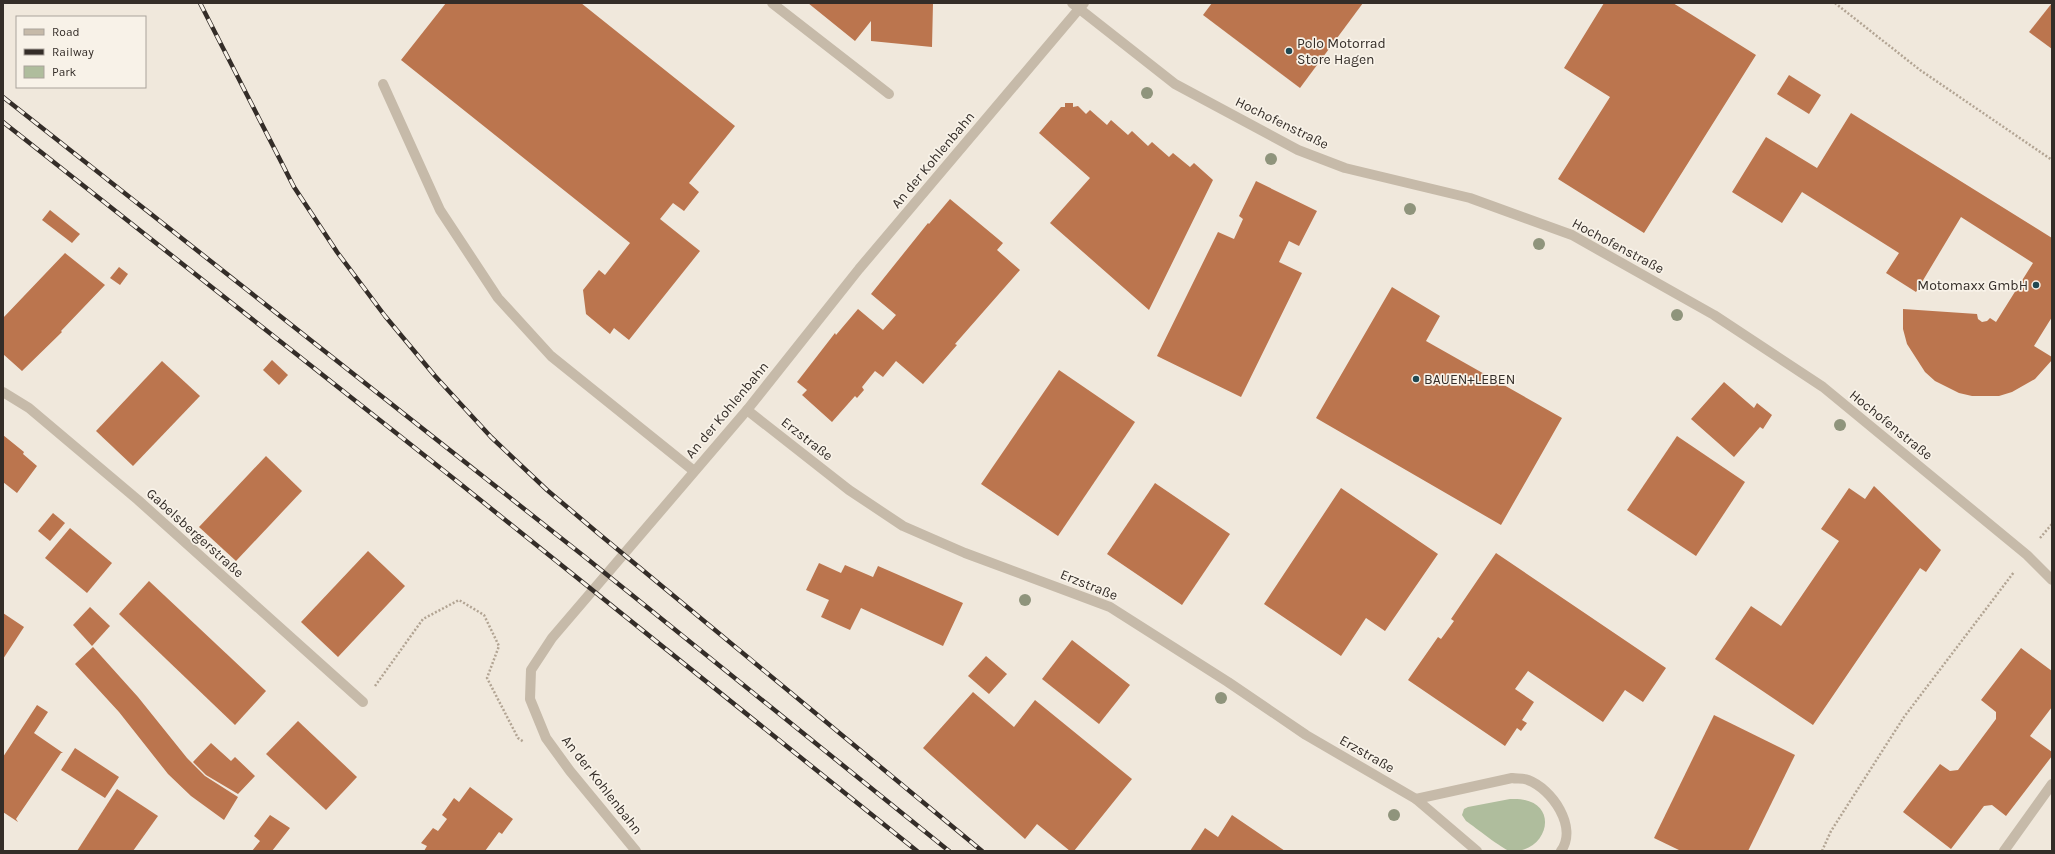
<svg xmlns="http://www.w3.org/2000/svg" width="2055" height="854" font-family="Karla,sans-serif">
  <rect width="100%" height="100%" fill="#f0e8dc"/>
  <path fill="#afbd9d" d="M1510,799c53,-3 40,55 0,52 -8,-2 -35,-24 -44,-30l-4,-6 2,-6 4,-2z"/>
  <g fill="#bb754e">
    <path d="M446,3h135l154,123 -46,57 10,9 -15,19 -11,-8 -13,16 40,32 -71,89 -15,-12 -4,6 -24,-20 -3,-24 16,-20 6,5 25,-32 -229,-183z"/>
    <path d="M808,3h125l-1,44 -61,-6v-20l-16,20z"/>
    <path d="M1212,3h151l-63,85 -97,-73z"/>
    <path d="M1604,3h69l83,52 -112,178 -86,-54 52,-82 -46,-29z"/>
    <path d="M2052,3v46l-23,-17z"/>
    <path d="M1789,75l32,20 -12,19 -32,-20z"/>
    <path d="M1065,103h8v4l5,-1 8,8 4,-4 17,15 4,-5 17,15 4,-4 16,15 4,-4 17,15 4,-4 17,14 4,-4 19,17 -64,130 -99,-87 40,-45 -51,-45 22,-26h4z"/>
    <path d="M1851,113l201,125v79l-18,29 18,11v3l-17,19 -23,13 -13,4h-27l-13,-3 -24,-12 -10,-9 -18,-28 -4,-15v-20l74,5 1,5 4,3 5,-1 3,-3 6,4 37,-59 -72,-46 -45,75 -30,-19 13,-20 -97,-61 -20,31 -50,-31 34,-55 51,31z"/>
    <path d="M1256,181l61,30 -18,35 -10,-5 -10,21 23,11 -61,124 -84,-41 61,-124 16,7 9,-20 -4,-3z"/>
    <path d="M950,199l53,44 -6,7 23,20 -65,74 2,1 -34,39 -27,-23 -13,16 -8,-6 -13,16 2,3 -7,8 -2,-2 -23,26 -30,-27 5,-5 -10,-8 38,-49 1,2 22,-26 25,21 13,-15 -25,-21 57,-71 1,1z"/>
    <path d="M50,210l30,24 -8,9 -30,-23z"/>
    <path d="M65,253l40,32 -44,46 1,1 -40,39 -19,-17v-36z"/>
    <path d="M119,267l9,7 -8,11 -10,-7z"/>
    <path d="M1392,287l48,29 -14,25 136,77 -61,107 -185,-107z"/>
    <path d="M272,360l16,15 -9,10 -16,-15z"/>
    <path d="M162,361l38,35 -67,70 -37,-35z"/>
    <path d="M1059,370l76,52 -77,114 -77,-52z"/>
    <path d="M1724,382l30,26 3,-5 15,12 -9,14 -3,-2 -26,30 -43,-38z"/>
    <path d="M3,435l21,17 -1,2 14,12 -20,27 -14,-11z"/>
    <path d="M1677,436l68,46 -49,74 -69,-46z"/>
    <path d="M266,456l36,35 -66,70 -37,-34z"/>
    <path d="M1155,483l75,51 -48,71 -75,-51z"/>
    <path d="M1874,486l67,64 -15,22 -6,-4 -107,157 -98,-66 36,-53 30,20 58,-85 -18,-12 28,-41 16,11z"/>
    <path d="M1341,488l97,66 -53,77 -19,-13 -25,38 -77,-52z"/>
    <path d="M53,513l12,10 -15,18 -12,-10z"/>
    <path d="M70,528l42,35 -25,30 -42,-35z"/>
    <path d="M368,551l37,35 -67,71 -37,-35z"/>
    <path d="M1496,553l170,115 -23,34 -18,-12 -22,32 -75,-51 -13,18 19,13 -12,18 5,3 -6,8 -4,-3 -12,18 -97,-66 30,-43 3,2 13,-18 -3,-2z"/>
    <path d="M819,563l22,10 4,-8 28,12 5,-11 85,37 -20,43 -82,-38 -11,22 -29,-13 8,-17 -23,-10z"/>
    <path d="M149,581l117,110 -31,34 -116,-111z"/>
    <path d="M90,607l20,19 -18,20 -19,-21z"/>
    <path d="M3,613l21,14 -21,32z"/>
    <path d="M1072,640l58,45 -31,39 -57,-45z"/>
    <path d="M93,647l45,50 49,61 18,18 33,21 -14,23 -33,-24 -23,-22 -49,-62 -44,-48z"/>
    <path d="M2021,648l31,23v36l-22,29 22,16v4l-46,60 -14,-11 -8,1 -33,43 -48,-37 37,-48 10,7 8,-1 38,-51v-7l-15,-12z"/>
    <path d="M986,656l21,18 -18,20 -21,-18z"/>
    <path d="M973,692l41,35 21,-27 97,79 -58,72h-4l-33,-27 -12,15 -102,-91z"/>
    <path d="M37,705l11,7 -14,21 29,20h-2l-45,66 2,3 -15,-10v-55z"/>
    <path d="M1714,715l81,40 -47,96h-67l-27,-13z"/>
    <path d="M298,721l59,56 -31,33 -60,-56z"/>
    <path d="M211,743l20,18 4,-4 20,19 -17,18 -32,-19 -13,-13z"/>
    <path d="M75,748l44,29 -14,21 -44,-28z"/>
    <path d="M470,787l43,32 -11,15 -3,-2 -14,19h-61l3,-5 -6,-3 12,-15 5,3 9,-12 -5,-4 12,-17 5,4z"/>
    <path d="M117,789l41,27 -25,35h-56z"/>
    <path d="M270,815l20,13 -18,23h-20l8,-10 -6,-5z"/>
    <path d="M1232,815l53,36h-95l15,-23 13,9z"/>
  </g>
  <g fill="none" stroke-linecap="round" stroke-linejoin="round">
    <g stroke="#b2a493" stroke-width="2.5" stroke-dasharray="2 2" stroke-linecap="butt">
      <path d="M1835,3l85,67 132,90"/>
      <path d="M2040,538l12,-14"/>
      <path d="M375,686l48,-67 36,-19 25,15 15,31 -12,32 31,60 6,4"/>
      <path d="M1822,851l9,-20 73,-114 110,-145"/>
    </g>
    <g stroke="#c6baa9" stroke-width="10">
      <path d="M772,3l117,91"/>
      <path d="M383,84l57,126 58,88 53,58 143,115"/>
      <path d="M2004,851l48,-67"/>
    </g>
    <g stroke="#c6baa9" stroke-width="10">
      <path d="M1072,3l103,81 123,66 47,18 125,30 102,37 142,80 109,72 204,168 25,25"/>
      <path d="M3,392l26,16 109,92 225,202"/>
      <path d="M747,410l102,80 54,36 62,27 145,54 118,75 78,53 110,64 61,52"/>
      <path d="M1416,799l96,-21c5,1 11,0 16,2 24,9 50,47 33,71"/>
      <path d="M636,851l-66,-80 -24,-33 -16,-39 1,-29 21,-32 195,-228 112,-141 225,-266"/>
    </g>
    <g stroke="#342d28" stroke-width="4.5">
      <g id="rail">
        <path d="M200,3l94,184 43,65 48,64 50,60 56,61 56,53 52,44 383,317"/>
        <path d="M3,97l582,460 364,294"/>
        <path d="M3,122l450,356 464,373"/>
      </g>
    </g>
    <use href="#rail" stroke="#f8f2e8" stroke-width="3" stroke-dasharray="9" stroke-linecap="butt"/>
  </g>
  <g fill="#8f947c">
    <circle cx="1147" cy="93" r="6"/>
    <circle cx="1271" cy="159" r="6"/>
    <circle cx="1410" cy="209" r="6"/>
    <circle cx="1539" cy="244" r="6"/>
    <circle cx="1677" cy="315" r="6"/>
    <circle cx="1840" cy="425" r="6"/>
    <circle cx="1025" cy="600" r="6"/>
    <circle cx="1221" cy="698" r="6"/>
    <circle cx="1394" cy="815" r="6"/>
  </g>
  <g fill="#214952" stroke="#f8f2e8" stroke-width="1.5">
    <circle cx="1289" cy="51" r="4"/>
    <circle cx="2036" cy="285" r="4"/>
    <circle cx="1416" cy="379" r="4"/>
  </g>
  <g text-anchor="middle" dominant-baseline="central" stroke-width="3.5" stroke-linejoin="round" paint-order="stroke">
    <g font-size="14" fill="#342d28" stroke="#f8f2e8" text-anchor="start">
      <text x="1297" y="43">Polo Motorrad<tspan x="1297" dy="16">Store Hagen</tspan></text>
      <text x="2028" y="285" text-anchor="end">Motomaxx GmbH</text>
      <text x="1424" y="379">BAUEN+LEBEN</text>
    </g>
    <g font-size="14" fill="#342d28" stroke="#f8f2e8">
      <text transform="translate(1282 123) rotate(26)">Hochofenstraße</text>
      <text transform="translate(933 160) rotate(-50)">An der Kohlenbahn</text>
      <text transform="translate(1618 246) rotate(28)">Hochofenstraße</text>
      <text transform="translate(727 410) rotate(-50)">An der Kohlenbahn</text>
      <text transform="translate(1891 425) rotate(39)">Hochofenstraße</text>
      <text transform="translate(807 439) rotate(38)">Erzstraße</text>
      <text transform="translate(195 533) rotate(42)">Gabelsbergerstraße</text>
      <text transform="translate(1089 585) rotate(22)">Erzstraße</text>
      <text transform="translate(1367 754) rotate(30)">Erzstraße</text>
      <text transform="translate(602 785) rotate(52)">An der Kohlenbahn</text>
    </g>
  </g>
  <rect width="2055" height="854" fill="none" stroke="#342d28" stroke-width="8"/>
  <rect x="16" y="16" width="130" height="72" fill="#f8f2e8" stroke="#aaa39b"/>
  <rect x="24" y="29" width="20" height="6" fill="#c6baa9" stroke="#aaa39b"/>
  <text x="52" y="36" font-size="12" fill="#342d28">Road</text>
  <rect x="24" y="49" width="20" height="6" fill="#342d28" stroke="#aaa39b"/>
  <text x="52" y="56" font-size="12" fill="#342d28">Railway</text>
  <rect x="24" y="66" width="20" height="12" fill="#afbd9d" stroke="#aaa39b"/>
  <text x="52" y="76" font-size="12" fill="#342d28">Park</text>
</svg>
